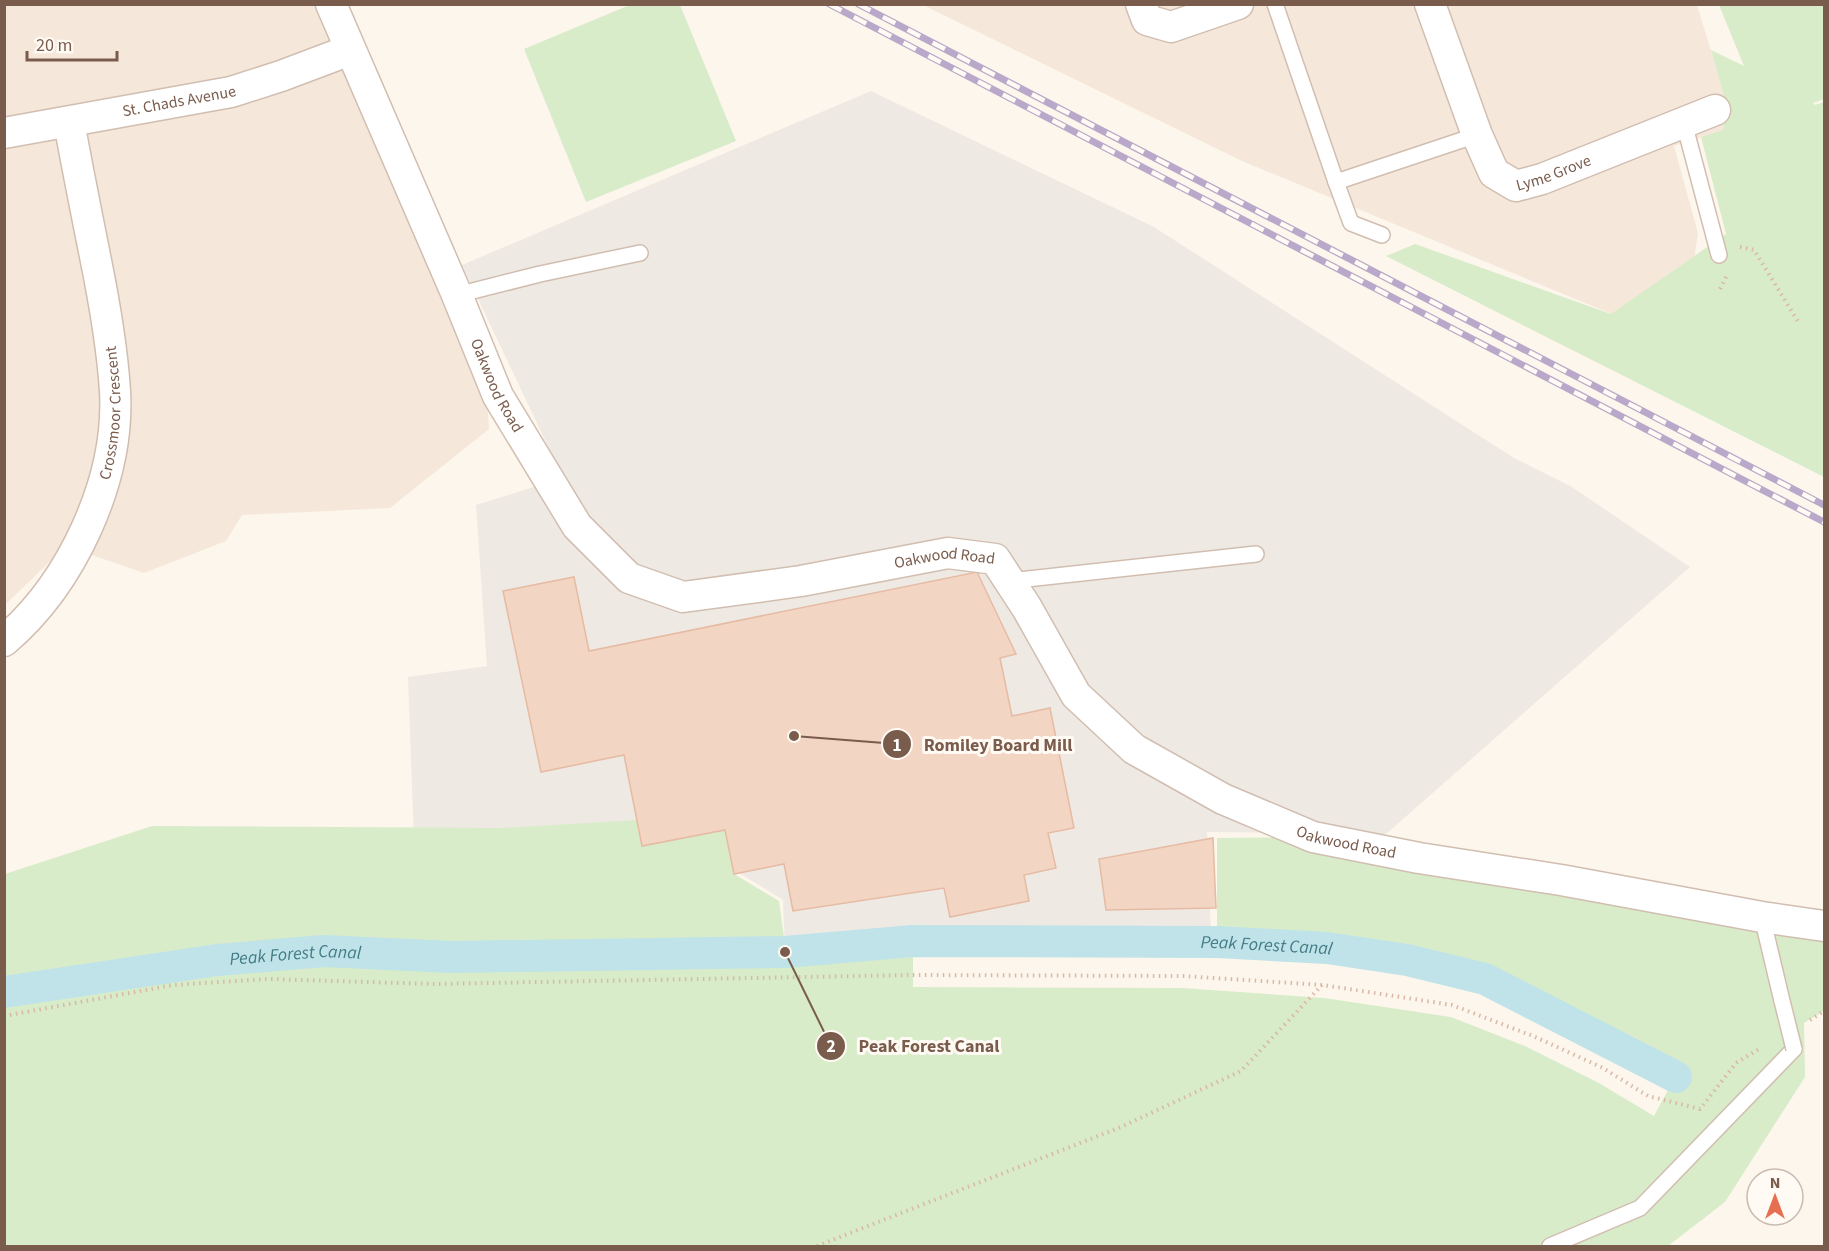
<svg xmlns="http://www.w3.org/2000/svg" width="1829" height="1251" font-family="'Source Sans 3',sans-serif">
  <rect width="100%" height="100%" fill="#fdf6ec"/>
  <g fill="#f5e8da">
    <path d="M5,5h317l165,392 2,32 -99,79 -148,7 -16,26 -82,32 -78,-27 -61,59z"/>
    <path d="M923,5h774l30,98 -4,27 -49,16 24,87 -7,47 -26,56 -423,-175z"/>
  </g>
  <path fill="#efe9e4" d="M871,91l283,136 360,231 58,29 118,80 -304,267 -179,-2 4,102 -319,2 -107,16 -2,-52 -47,-29 -7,-48 -79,-3 -236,23 -6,-166 79,-11 -11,-161 87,-27 -101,-213z"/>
  <g fill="#d8ecc9">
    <path d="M632,4l48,1 56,136 -150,61 -62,-153z"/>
    <path d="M1719,5h105v94l-11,4 2,2 9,-3v375l-438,-221 29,-12 196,70 115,-80 -25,-97 22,-7 3,-27 -15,-53 33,16z"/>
    <path d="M637,820l6,26 82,-16 9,44 45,27 7,51 127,-11v46l269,1 142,10 127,19 76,30 70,35 57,34 21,-39 -190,-98 -78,-19 -80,-12 -110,-6v-104l96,-1 511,89v85l-20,12 1,54 -80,125 -57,44h-1663v-372l147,-48 350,2z"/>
  </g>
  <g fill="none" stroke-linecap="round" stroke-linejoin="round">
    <path stroke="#bfe3e8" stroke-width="32" id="s1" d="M4,992l213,-32 107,-9 127,6 334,-5 128,-11 304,1 110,6 80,12 78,19 191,98"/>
  </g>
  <g fill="#f3d5c3" stroke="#e6bba3" stroke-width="1.5">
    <path d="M977,572l39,82 -16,4 12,58 38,-8 24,120 -26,5 8,35 -32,7 5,26 -79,16 -6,-29 -151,23 -9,-47 -50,10 -9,-44 -83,16 -18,-91 -83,17 -38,-181 71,-14 15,74z"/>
    <path d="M1213,838l3,70 -110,2 -7,-51z"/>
  </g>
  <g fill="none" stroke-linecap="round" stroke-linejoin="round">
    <g stroke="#d1beb0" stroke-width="18">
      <g id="lane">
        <path d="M1275,4l61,178 141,-47"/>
        <path d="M1684,123l35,132"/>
        <path d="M1336,182l15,41 31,12"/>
        <path d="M457,295l83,-21 100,-21"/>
        <path d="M1009,581l247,-27"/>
        <path d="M1762,917l20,84"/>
        <path d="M1550,1246l90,-38 154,-159"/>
      </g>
    </g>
    <g stroke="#d1beb0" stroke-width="33">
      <g id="street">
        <path id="s2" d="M331,4l126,291 41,101 79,130 52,52 54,19 118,-16 147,-28 47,6 32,49 49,87 58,54 89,50 90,38 106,21 142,22 201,37 62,9"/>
        <path d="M1141,4l6,16 24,7 67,-23"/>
        <path id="s3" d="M1430,4l47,131 17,38 22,13 26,-7 173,-69"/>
        <path id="s4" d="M4,133l227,-41 50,-16 69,-26"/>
        <path id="s5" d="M4,641c68,-58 116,-161 111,-250 -3,-46 -11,-91 -20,-135 -9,-45 -18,-90 -26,-134"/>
      </g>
    </g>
    <g stroke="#d9b8a5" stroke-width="4" stroke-dasharray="1.5 4.5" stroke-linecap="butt">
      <path d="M1740,247l14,3 45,73"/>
      <path d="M1720,289l7,-14"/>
      <path d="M4,1016l169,-31 94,-6 168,5 476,-9 272,1 140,9 129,20 81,31 70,32 45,28 52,13 36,-46 23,-14"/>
      <path d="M1810,1020l14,-9"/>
      <path d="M817,1246l304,-119 120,-56 81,-86"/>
    </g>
    <use href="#lane" stroke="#fff" stroke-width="15"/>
    <use href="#street" stroke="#fff" stroke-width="30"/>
    <g stroke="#b9a8c9" stroke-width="7">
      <g id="rail">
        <path d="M829,4l995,518"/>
        <path d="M858,4l966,501"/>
      </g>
    </g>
    <use href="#rail" stroke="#fffaf3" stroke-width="4.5" stroke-dasharray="14" stroke-linecap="butt"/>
    <g stroke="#d1beb0" stroke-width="18" stroke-linecap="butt">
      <path id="lane-bridge" d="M1782,1001l12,48"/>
    </g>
    <use href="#lane-bridge" stroke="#fff" stroke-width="15"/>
  </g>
  <g text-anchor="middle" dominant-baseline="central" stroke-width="6" stroke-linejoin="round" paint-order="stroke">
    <g font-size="16" fill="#7a5c4d" stroke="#fffaf3">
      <text stroke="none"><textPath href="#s4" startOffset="178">St. Chads Avenue</textPath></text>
      <text stroke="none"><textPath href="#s3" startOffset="246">Lyme Grove</textPath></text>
      <text stroke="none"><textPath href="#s2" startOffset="416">Oakwood Road</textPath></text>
      <text stroke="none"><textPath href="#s5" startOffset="260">Crossmoor Crescent</textPath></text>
      <text stroke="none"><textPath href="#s2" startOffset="974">Oakwood Road</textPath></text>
      <text stroke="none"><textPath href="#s2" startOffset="1496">Oakwood Road</textPath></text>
    </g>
    <g font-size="18" font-style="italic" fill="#437c86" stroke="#fffaf3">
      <text stroke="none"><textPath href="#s1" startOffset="1266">Peak Forest Canal</textPath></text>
      <text stroke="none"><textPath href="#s1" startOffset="294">Peak Forest Canal</textPath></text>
    </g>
  </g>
  <path fill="none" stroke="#7a5c4d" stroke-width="2" d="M794 736L897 744M785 952L831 1046"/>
  <g fill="#7a5c4d" stroke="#fffaf3" stroke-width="2">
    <circle cx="794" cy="736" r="6"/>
    <circle cx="785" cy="952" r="6"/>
    <circle cx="897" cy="744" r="15"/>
    <circle cx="831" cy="1046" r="15"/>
  </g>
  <g font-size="18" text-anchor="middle" font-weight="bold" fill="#fff">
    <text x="897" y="751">1</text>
    <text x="831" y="1052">2</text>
  </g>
  <g font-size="18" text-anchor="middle" font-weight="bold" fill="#7a5c4d" stroke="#fffaf3" stroke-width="6" stroke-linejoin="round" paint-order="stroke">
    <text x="998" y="751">Romiley Board Mill</text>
    <text x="929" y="1052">Peak Forest Canal</text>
  </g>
  <rect width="1829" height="1251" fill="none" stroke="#7a5c4d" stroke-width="12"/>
  <g transform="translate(1775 1197)"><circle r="28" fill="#fffaf3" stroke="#cabbb1" stroke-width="1.5"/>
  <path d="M0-4.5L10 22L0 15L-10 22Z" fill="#e76f51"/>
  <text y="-9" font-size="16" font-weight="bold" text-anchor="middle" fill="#7a5c4d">N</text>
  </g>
  <path d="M27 51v9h90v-9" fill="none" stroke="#7a5c4d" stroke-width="3"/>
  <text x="36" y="51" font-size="18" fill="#7a5c4d" stroke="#fffaf3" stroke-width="4.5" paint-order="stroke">20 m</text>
</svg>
